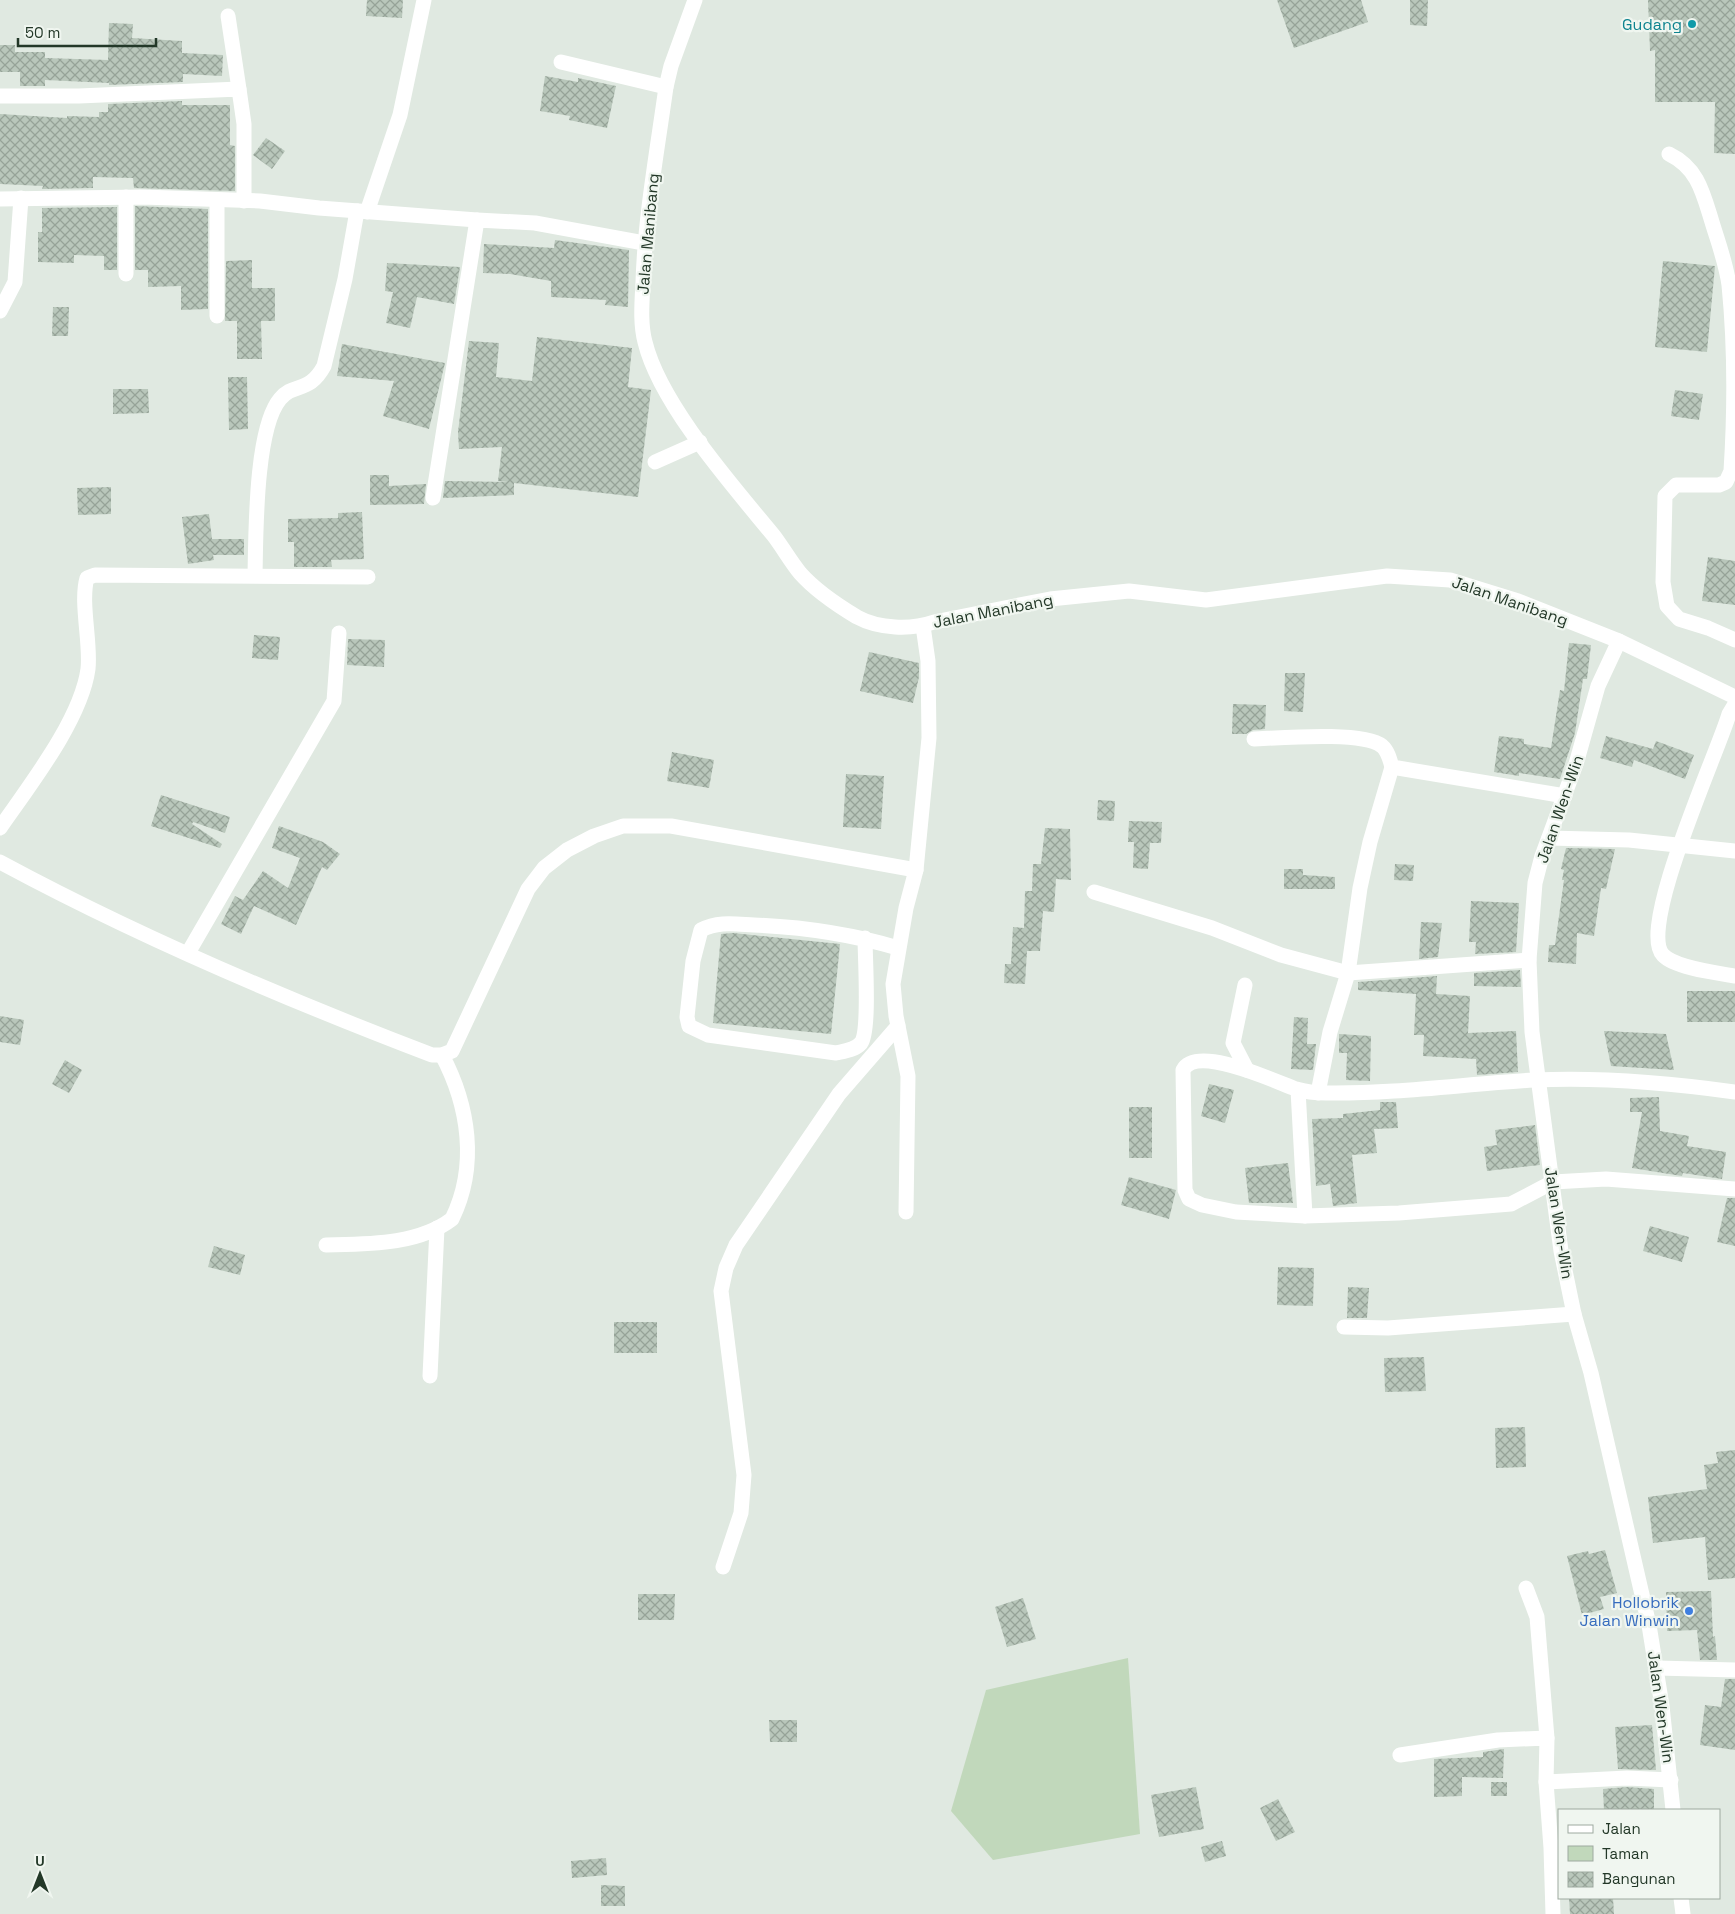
<svg xmlns="http://www.w3.org/2000/svg" width="1735" height="1914" font-family="'Space Grotesk',sans-serif">
  <defs>
    <pattern id="building-cross-hatch" width="8" height="8" patternUnits="userSpaceOnUse" patternTransform="scale(1.25)"><rect width="8" height="8" fill="#b9c7bb"/><path d="M0 0l8 8M0 8l8-8" fill="none" stroke="#96a398"/></pattern>
  </defs>
  <rect width="100%" height="100%" fill="#e0e9e1"/>
  <path fill="#c1d8bb" d="M1128,1658l12,176 -147,26 -42,-49 35,-121z"/>
  <g fill="url(#building-cross-hatch)">
    <path d="M367,0h36l-1,18 -36,-2z"/>
    <path d="M1277,0h84l7,22 -74,26z"/>
    <path d="M1410,0h18l-1,26 -17,-1z"/>
    <path d="M1648,0h87v154l-21,-1 1,-51h-60v-52l-5,1z"/>
    <path d="M109,23l24,1 -1,14 50,3v12l41,2 -1,21 -39,-2v8l-74,3v-2l-64,-3v6h-25v-14h-20v-27h15v7h30v6l63,2z"/>
    <path d="M545,76l33,6v-4l38,8 -9,42 -38,-8 1,-4 -30,-5z"/>
    <path d="M182,101v4h48v40l5,1v45l-101,-3 -1,-10 -40,-1v11l-51,1 1,-3 -43,-2v-70l67,4v-2l32,1v-5h9v-8z"/>
    <path d="M266,138l19,13 -13,18 -19,-14z"/>
    <path d="M135,206l73,3v100l-27,1v-24l-33,1v-17h-13z"/>
    <path d="M117,207v63h-13v-14l-30,-1v8l-36,-1v-30h4v-24z"/>
    <path d="M555,240l74,10 -1,57 -23,-2 1,-5 -55,-3v-16l-41,-7 -27,-1 1,-29 70,4z"/>
    <path d="M252,260v28h23v33h-14l1,38h-25v-38h-12l1,-60z"/>
    <path d="M1663,261l52,5 -8,86 -52,-5z"/>
    <path d="M387,263l73,4 -6,37 -37,-7 -7,31 -24,-5 7,-31 -8,-1z"/>
    <path d="M53,307h16l-1,29h-16z"/>
    <path d="M537,337l95,11 -4,39 23,3 -13,107 -124,-14v12l-71,3 2,-17 63,1 -10,-1 4,-34 -43,2 -1,-17 11,-91 30,2 -3,34 36,4z"/>
    <path d="M342,344l103,19 -16,66 -46,-13 11,-35 -57,-5z"/>
    <path d="M228,377h19l1,52 -19,1z"/>
    <path d="M113,389h35l1,24 -36,1z"/>
    <path d="M1675,390l28,4 -4,26 -28,-4z"/>
    <path d="M370,475h19v11l37,-2 -2,20 -54,1z"/>
    <path d="M111,487v27l-33,1 -1,-27z"/>
    <path d="M362,512l2,47 -33,1 1,7h-38v-25h-6v-23l50,-1v-5z"/>
    <path d="M209,514l3,25h32v16h-31l1,5 -26,4 -6,-47z"/>
    <path d="M1708,557l27,4v44l-33,-4z"/>
    <path d="M254,635l26,2 -2,23 -26,-2z"/>
    <path d="M348,639l37,1 -1,27 -37,-2z"/>
    <path d="M1569,643l22,2 -4,34h-4l-8,54 -15,46 -41,-6v3l-25,-4 5,-36 25,3v5l27,4 9,-58 4,1z"/>
    <path d="M869,652l50,11v14l-6,26 -53,-12z"/>
    <path d="M1285,673h20l-2,39 -19,-1z"/>
    <path d="M1233,704l33,1 -1,24 -12,1 -7,4h-14z"/>
    <path d="M1606,736l47,13 3,-8 38,14 -9,24 -51,-19 -2,7 -32,-9z"/>
    <path d="M672,752l42,8 -5,28 -42,-7z"/>
    <path d="M846,774l38,2 -3,53 -38,-2z"/>
    <path d="M161,795l69,22 -5,16 -32,-11 -1,2 30,20 -2,4 -69,-22z"/>
    <path d="M1098,800l17,1 -1,20 -17,-1z"/>
    <path d="M1129,821l33,1 -1,21h-11l-2,26 -15,-1 1,-26h-6z"/>
    <path d="M279,826l44,16 17,12 -13,16 -5,-3 -26,58 -42,-19 -13,28 -20,-10 14,-28 8,4 20,-29 25,17 12,-30 -28,-10z"/>
    <path d="M1045,828l25,1 1,51 -15,-1 -2,33 -11,-1 -3,40h-13l-2,33 -21,-1 1,-19h6l2,-37 11,1 1,-37h7l1,-27h8z"/>
    <path d="M1566,848l49,1 -9,40 -5,-1 -7,48 -17,-3 -1,31 -28,-2 1,-17h6l9,-65h-2l2,-10 -3,-1z"/>
    <path d="M1395,864l19,1 -1,16 -19,-1z"/>
    <path d="M1284,869h19v6l32,2v12h-51z"/>
    <path d="M1471,901l48,2 -3,49 -41,2 1,-12h-7z"/>
    <path d="M1421,922l21,1 -4,34 -19,2z"/>
    <path d="M733,933l107,11 -9,90 -118,-11 8,-89z"/>
    <path d="M1520,970l1,17 -47,-1v-13z"/>
    <path d="M1437,976l-1,18 34,2 -2,37 48,-2 2,41 -41,3 -1,-16 -53,-3 1,-21h-10l2,-41 -58,-4v-8z"/>
    <rect x="1687" y="991" width="48" height="31"/>
    <path d="M0,1016l24,4 -4,25 -20,-3z"/>
    <path d="M1294,1017l14,1 -1,26h9l-3,26 -22,-1z"/>
    <path d="M1604,1031l62,3 8,36 -63,-4z"/>
    <path d="M1339,1034l32,2 -1,45 -24,-1 1,-27h-8z"/>
    <path d="M65,1060l17,10 -13,23 -17,-9z"/>
    <path d="M1209,1084l25,6 -9,33 -24,-7z"/>
    <path d="M1659,1097l1,34 29,5 -2,10 39,6 -4,27 -39,-6 -1,3 -13,-2 -37,-6 10,-56h-12v-14z"/>
    <path d="M1380,1102h16l2,26 -24,1 3,24 -25,2 5,48 -24,3 -3,-22 -14,2 -4,-67 31,-1v-4l37,-4z"/>
    <rect x="1129" y="1107" width="23" height="51"/>
    <path d="M1535,1125l5,40 -53,6 -3,-24 13,-2 -2,-15z"/>
    <path d="M1288,1163l5,40h-44l-4,-35z"/>
    <path d="M1129,1177l47,13 -7,29 -48,-14z"/>
    <path d="M1727,1198h8v48l-18,-4z"/>
    <path d="M1650,1226l39,11 -7,25 -39,-11z"/>
    <path d="M214,1246l31,9 -5,20 -32,-8z"/>
    <path d="M1278,1267l36,1 -1,38 -36,-1z"/>
    <path d="M1348,1287l21,1 -2,30h-20z"/>
    <rect x="614" y="1322" width="43" height="31"/>
    <path d="M1424,1357l2,34 -41,1 -1,-34z"/>
    <path d="M1525,1427l1,40 -30,1 -1,-40z"/>
    <path d="M1735,1450v128l-27,2 -3,-43 -52,6 -5,-46 59,-8 -3,-24 14,-2 -2,-11z"/>
    <path d="M1605,1550l12,43 -17,4 4,12 -22,6 -15,-59 21,-5 1,3z"/>
    <path d="M1711,1591l2,46 2,-1 2,24h-17l-3,-30 -30,1 -1,-39z"/>
    <path d="M638,1594h37l-1,26h-36z"/>
    <path d="M1023,1598l13,41 -29,8 -12,-40z"/>
    <path d="M1725,1679h10v71l-35,-5 5,-40 16,2z"/>
    <path d="M769,1720h28v22h-27z"/>
    <path d="M1652,1725l4,45 -38,-1 -3,-42z"/>
    <path d="M1504,1749l-1,29 -41,-1v19l-28,1v-38l49,-2v-5z"/>
    <rect x="1491" y="1782" width="16" height="14"/>
    <path d="M1196,1787l8,42 -45,8 -8,-42z"/>
    <path d="M1627,1787l27,2v21h-50l-1,-21z"/>
    <path d="M1278,1799l17,33 -19,9 -16,-33z"/>
    <path d="M1222,1841l4,15 -21,6 -4,-15z"/>
    <path d="M606,1858l1,17 -35,3 -1,-17z"/>
    <path d="M601,1885l24,1v20h-24z"/>
    <path d="M1569,1898h44l1,16h-44z"/>
  </g>
  <g fill="none" stroke-linecap="round" stroke-linejoin="round">
    <g stroke="#fff" stroke-width="15">
      <path d="M695,0l-24,66 -5,21c-9,65 -21,130 -23,195 -1,20 -3,41 2,60 15,62 88,144 129,194 9,12 17,26 26,37 15,17 37,32 57,44 22,12 54,13 77,5l116,-23 79,-8 77,9 181,-24 63,4 68,21 101,40 116,56"/>
      <path d="M228,16l11,73"/>
      <path d="M561,62l105,25"/>
      <path d="M0,96h79l160,-7 5,35v77"/>
      <path d="M1669,154c29,14 34,39 43,68 6,20 14,41 17,63 6,61 6,124 2,186l-5,11 -7,3h-43l-11,11 -2,86 4,24 12,13 29,9 27,12"/>
      <path d="M126,197v77"/>
      <path d="M0,199l142,-2 118,4 59,7 158,12"/>
      <path d="M367,212l33,-97 24,-115"/>
      <path d="M0,311l15,-29 6,-84"/>
      <path d="M217,316v-116"/>
      <path d="M655,462l45,-20"/>
      <path d="M433,498l44,-278 58,3 109,20"/>
      <path d="M255,575c1,-40 0,-146 25,-176 14,-17 29,-5 44,-33l21,-87 12,-68"/>
      <path d="M1619,641l-21,45 -22,78 -34,92 -7,27 -6,77 3,72 29,219 13,63 17,59 58,252 13,81 11,104"/>
      <path d="M1735,704l-6,10c-11,38 -92,214 -66,241 12,13 54,18 72,21"/>
      <path d="M1254,739c26,-1 109,-8 128,7 6,5 8,14 10,21l173,29"/>
      <path d="M0,828c29,-42 81,-108 88,-159 3,-26 -8,-67 -1,-91l8,-3 273,2"/>
      <path d="M1549,838l80,2 106,11"/>
      <path d="M0,862c139,75 285,137 432,193h10l10,-4 76,-162 16,-21 23,-18 27,-14 29,-10h48l245,44"/>
      <path d="M1094,892l118,36 69,27 67,18 181,-13"/>
      <path d="M865,938c0,19 5,93 -4,105 -6,7 -16,8 -25,10l-128,-18 -19,-9 -2,-9 6,-56 8,-31c17,-9 34,-6 53,-5 49,2 97,9 144,23"/>
      <path d="M188,953l146,-252 5,-68"/>
      <path d="M1245,985l-12,58 14,27"/>
      <path d="M1298,1090l7,126"/>
      <path d="M1735,1092c-64,-9 -136,-15 -201,-12 -69,4 -138,14 -208,13 -9,0 -20,-1 -30,-4 -20,-7 -99,-45 -113,-19l2,120 4,9 13,6 34,7 69,4 94,-3 112,-9 42,-22 53,-3 129,10"/>
      <path d="M1318,1093l12,-61 18,-59 12,-85 10,-46 22,-75"/>
      <path d="M906,1212l2,-136 -12,-60 -3,-32 13,-76 10,-38 13,-132 -1,-77 -5,-35"/>
      <path d="M326,1245c41,-1 92,0 126,-26 26,-53 17,-113 -10,-164"/>
      <path d="M1344,1327l44,1 186,-14"/>
      <path d="M430,1376l7,-148"/>
      <path d="M723,1567l18,-54 3,-38 -23,-184 5,-23 10,-23 103,-151 59,-68"/>
      <path d="M1526,1588l11,29 10,121"/>
      <path d="M1657,1668l78,2"/>
      <path d="M1400,1755l98,-15 49,-2 -1,44 81,-4 44,2"/>
      <path d="M1546,1782l5,66 2,66"/>
      <path d="M1681,1898l2,16"/>
    </g>
  </g>
  <circle fill="#0f9aa8" stroke="#f0f6f0" stroke-width="2" cx="1692" cy="24" r="5"/>
  <circle fill="#3f7fe0" stroke="#f0f6f0" stroke-width="2" cx="1689" cy="1611" r="5"/>
  <g text-anchor="middle" dominant-baseline="central" stroke-width="4.5" stroke-linejoin="round" paint-order="stroke">
    <g font-size="16" fill="#0d838f" stroke="#f0f6f0" text-anchor="end">
      <text x="1682" y="24">Gudang</text>
    </g>
    <g font-size="16" fill="#233828" stroke="#f0f6f0">
      <text transform="translate(648 234) rotate(-85)">Jalan Manibang</text>
      <text transform="translate(1510 601) rotate(19)">Jalan Manibang</text>
      <text transform="translate(993 611) rotate(-11)">Jalan Manibang</text>
      <text transform="translate(1560 809) rotate(-71)">Jalan Wen-Win</text>
      <text transform="translate(1559 1223) rotate(81)">Jalan Wen-Win</text>
      <text transform="translate(1661 1707) rotate(82)">Jalan Wen-Win</text>
    </g>
    <g font-size="16" fill="#366cbe" stroke="#f0f6f0" text-anchor="end">
      <text x="1679" y="1602">Hollobrik<tspan x="1679" dy="18">Jalan Winwin</tspan></text>
    </g>
  </g>
  <rect x="1558" y="1809" width="162" height="90" fill="#f0f6f0" stroke="#9eaaa0"/>
  <rect x="1568" y="1825" width="25" height="8" fill="#ffffff" stroke="#9eaaa0"/>
  <text x="1602" y="1834" font-size="15" fill="#233828">Jalan</text>
  <rect x="1568" y="1846" width="25" height="15" fill="#c1d8bb" stroke="#9eaaa0"/>
  <text x="1602" y="1859" font-size="15" fill="#233828">Taman</text>
  <rect x="1568" y="1872" width="25" height="15" fill="url(#building-cross-hatch)" stroke="#9eaaa0"/>
  <text x="1602" y="1884" font-size="15" fill="#233828">Bangunan</text>
  <g transform="translate(40 1874)" stroke="#f0f6f0" stroke-width="4" paint-order="stroke">
  <path d="M0-4L9 19L0 12L-9 19Z" fill="#233828"/>
  <text y="-8" font-size="14" font-weight="bold" text-anchor="middle" fill="#233828">U</text>
  </g>
  <path d="M18 38v8h138v-8" fill="none" stroke="#233828" stroke-width="2.5"/>
  <text x="25" y="38" font-size="15" fill="#233828" stroke="#f0f6f0" stroke-width="4" paint-order="stroke">50 m</text>
</svg>
